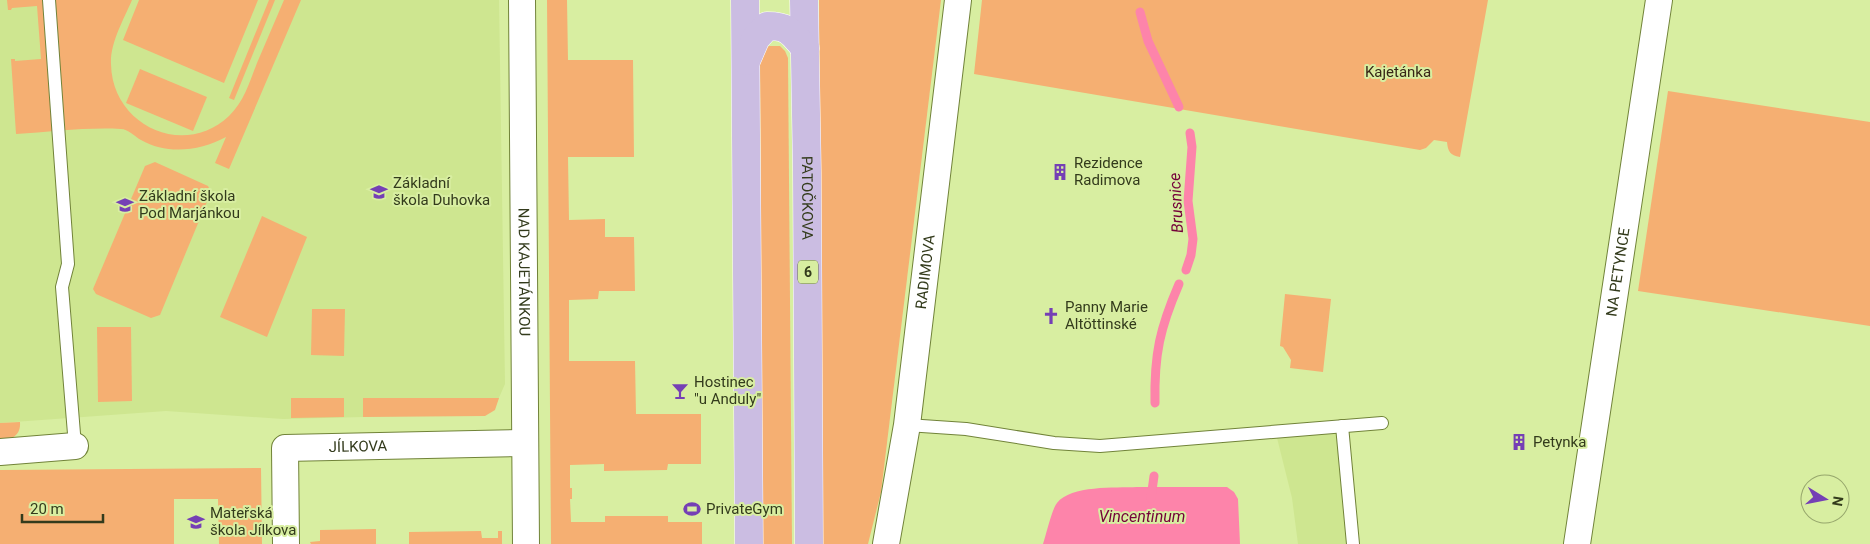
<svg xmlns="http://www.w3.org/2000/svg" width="1870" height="544" font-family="Roboto,sans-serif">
  <rect width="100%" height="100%" fill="#d8eea1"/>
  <g fill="#cee690">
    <path d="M0,0h499l6,384 -11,25 -10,5 -201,5 -117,-8 -166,12z"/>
    <path d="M1338,432l11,112h-51l-6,-46 -15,-60z"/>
  </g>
  <g fill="#f5af72">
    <path d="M7,0h125c-8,19 -22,43 -21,64 1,61 72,95 118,52 15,-14 21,-35 28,-53 9,-21 18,-42 27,-63h17l-72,169 -14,-6 11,-26c-26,14 -59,18 -85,3 -7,-4 -13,-11 -20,-11 -34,-2 -71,3 -105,5l-5,-75h4v2l26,-2 -4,-53 -25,2 -1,2h-3z"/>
    <path d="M139,0h119l-34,83 -101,-43z"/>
    <path d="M269,0h6l-41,100 -5,-2z"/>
    <path d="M547,0h20l1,60h65l1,97h-66l1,63 36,-1v18h29l1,54h-36l-1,8 -29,1v61h66l1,53h65v50h-33l-1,6 -63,1v-7l-34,1v23h2v11h-2l1,23h34v-6h63v6h34v22h-151z"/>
    <path d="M819,0h122l-60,492 -13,52h-46z"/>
    <path d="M982,0h506l-28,157c-10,-2 -12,-5 -13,-15l-13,-2 -8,8 -6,2 -446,-76z"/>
    <path d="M769,46h11l5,5 3,7 4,486h-30l-2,-485 3,-8z"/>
    <path d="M140,69l67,28 -14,34 -67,-28z"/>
    <path d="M1668,91l202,31v204l-232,-35z"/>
    <path d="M155,162l53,24 3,6 -51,123 -9,3 -55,-24 -3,-5 52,-123z"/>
    <path d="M262,216l45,21 -40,100 -47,-20z"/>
    <path d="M1285,294l46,5 -8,73 -33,-4 1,-8 -8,-13 -3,-1z"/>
    <path d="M312,309h33l-1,47 -33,-1z"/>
    <path d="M131,327l1,74 -34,1 -1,-75z"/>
    <path d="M291,398h53v19l-53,1z"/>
    <path d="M363,398h136l-4,12 -10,6 -122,1z"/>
    <path d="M20,422c1,13 -8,18 -20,19v-18z"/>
    <path d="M261,468l1,76h-43l-1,-45h-44v45h-174v-74z"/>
    <path d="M376,529v15h-65l-1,-2 10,-1v-11z"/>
    <path d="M481,531l1,7h16v-7h4v13h-93v-12z"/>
  </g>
  <path fill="#fd84aa" d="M1137,487h90l7,5 4,7 2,45h-197c3,-9 9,-35 14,-41 14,-18 58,-15 80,-16z"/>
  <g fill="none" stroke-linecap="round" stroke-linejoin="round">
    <g stroke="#fd84aa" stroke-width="9">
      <path d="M1140,12l8,29 31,66"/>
      <path d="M1186,270l5,-15 2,-16 -5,-38 4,-54 -2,-14"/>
      <path d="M1155,403c-1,-49 5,-75 24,-119"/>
      <path d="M1151,498l3,-22"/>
    </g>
    <g stroke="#718339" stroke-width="14">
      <g id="lane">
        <path d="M49,0l19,264 -6,23 13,159"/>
        <path d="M907,425l59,4 88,14 46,3 282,-23"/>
        <path d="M1342,426l11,118"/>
      </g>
    </g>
    <g stroke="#718339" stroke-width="28">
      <g id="street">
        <path id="s1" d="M522,0l4,544"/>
        <path d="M0,452l75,-6"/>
        <path id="s2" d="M286,544l-1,-96 240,-5"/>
        <path id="s3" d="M886,544l21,-119 51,-425"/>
        <path id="s4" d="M1577,544l82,-544"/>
      </g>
    </g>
    <g stroke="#fff" stroke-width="29">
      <g id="primary">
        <path d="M745,0l4,544"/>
        <path id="s5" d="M804,0l3,171 2,373"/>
        <path d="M746,61l10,-23 11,-12c22,0 24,6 38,22"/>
      </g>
    </g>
    <use href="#lane" stroke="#fff" stroke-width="12"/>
    <use href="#street" stroke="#fff" stroke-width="26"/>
    <use href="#primary" stroke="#cbbde2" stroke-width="28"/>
  </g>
  <defs>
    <g id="building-bare" transform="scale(1.35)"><path d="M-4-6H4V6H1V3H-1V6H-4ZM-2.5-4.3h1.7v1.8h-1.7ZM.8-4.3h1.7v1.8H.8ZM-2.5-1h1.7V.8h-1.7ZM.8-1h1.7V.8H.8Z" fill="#753fb5" stroke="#d8eea1" stroke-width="2.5" paint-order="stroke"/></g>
    <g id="school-bare" transform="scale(1.35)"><path d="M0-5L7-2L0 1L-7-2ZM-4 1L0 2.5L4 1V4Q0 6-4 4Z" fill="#753fb5" stroke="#d8eea1" stroke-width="2.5" paint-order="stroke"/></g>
    <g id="church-bare" transform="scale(1.35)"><path d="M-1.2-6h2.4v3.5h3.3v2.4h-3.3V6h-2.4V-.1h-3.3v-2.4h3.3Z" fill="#753fb5" stroke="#d8eea1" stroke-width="2.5" paint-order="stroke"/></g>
    <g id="bar-bare" transform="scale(1.35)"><path d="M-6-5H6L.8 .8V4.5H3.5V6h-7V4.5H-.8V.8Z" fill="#753fb5" stroke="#d8eea1" stroke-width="2.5" paint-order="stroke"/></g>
    <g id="stadium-bare" transform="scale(1.35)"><path d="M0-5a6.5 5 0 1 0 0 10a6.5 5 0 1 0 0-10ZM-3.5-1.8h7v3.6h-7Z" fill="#753fb5" stroke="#d8eea1" stroke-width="2.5" paint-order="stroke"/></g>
  </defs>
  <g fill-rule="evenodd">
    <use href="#building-bare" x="1060" y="172"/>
    <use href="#school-bare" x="379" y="192"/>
    <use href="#school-bare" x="125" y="205"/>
    <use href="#church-bare" x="1051" y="316"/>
    <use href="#bar-bare" x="680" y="391"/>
    <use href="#building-bare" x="1519" y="442"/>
    <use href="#stadium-bare" x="692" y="509"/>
    <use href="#school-bare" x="196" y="522"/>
  </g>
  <g text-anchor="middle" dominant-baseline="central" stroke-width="4" stroke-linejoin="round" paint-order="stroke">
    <rect fill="#d8eea1" stroke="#647144" stroke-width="1" x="798" y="260.5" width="20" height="23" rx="4"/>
    <g font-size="14" font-weight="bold" fill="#333b1c">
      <text x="808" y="272">6</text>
    </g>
    <g font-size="15" fill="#382617" stroke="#d8eea1">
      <text x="1398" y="72">Kajetánka</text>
    </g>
    <g font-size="15" fill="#333b1c" stroke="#d8eea1" text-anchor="start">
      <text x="1074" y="163">Rezidence<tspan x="1074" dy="17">Radimova</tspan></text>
      <text x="393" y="183">Základní<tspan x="393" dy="17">škola Duhovka</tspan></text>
      <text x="139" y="196">Základní škola<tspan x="139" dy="17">Pod Marjánkou</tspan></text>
      <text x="1065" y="307">Panny Marie<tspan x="1065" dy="17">Altöttinské</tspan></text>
      <text x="694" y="382">Hostinec<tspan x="694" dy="17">"u Anduly"</tspan></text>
      <text x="1533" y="442">Petynka</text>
      <text x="706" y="509">PrivateGym</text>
      <text x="210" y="513">Mateřská<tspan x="210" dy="17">škola Jílkova</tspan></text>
    </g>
    <g font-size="15" fill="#333b1c" stroke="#d8eea1">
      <text stroke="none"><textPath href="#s5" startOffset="198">PATOČKOVA</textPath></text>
      <text stroke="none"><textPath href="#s1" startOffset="272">NAD KAJETÁNKOU</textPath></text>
      <text stroke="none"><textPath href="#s4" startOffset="275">NA PETYNCE</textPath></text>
      <text stroke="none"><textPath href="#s3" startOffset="275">RADIMOVA</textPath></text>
      <text stroke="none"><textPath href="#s2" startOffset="169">JÍLKOVA</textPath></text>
    </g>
    <g font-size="16" font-style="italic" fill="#740139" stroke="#d8eea1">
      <text transform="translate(1176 203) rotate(-93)">Brusnice</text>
      <text x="1142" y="516">Vincentinum</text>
    </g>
  </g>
  <g transform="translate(1825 499) rotate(100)"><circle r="24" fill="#d8eea1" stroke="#96a66c"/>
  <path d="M0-4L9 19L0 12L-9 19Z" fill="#753fb5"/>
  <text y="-8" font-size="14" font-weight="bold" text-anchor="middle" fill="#333b1c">N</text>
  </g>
  <path d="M22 514v8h81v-8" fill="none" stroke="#333b1c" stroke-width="2.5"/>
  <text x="30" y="514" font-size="15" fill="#333b1c" stroke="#d8eea1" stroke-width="4" paint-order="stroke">20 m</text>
</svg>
